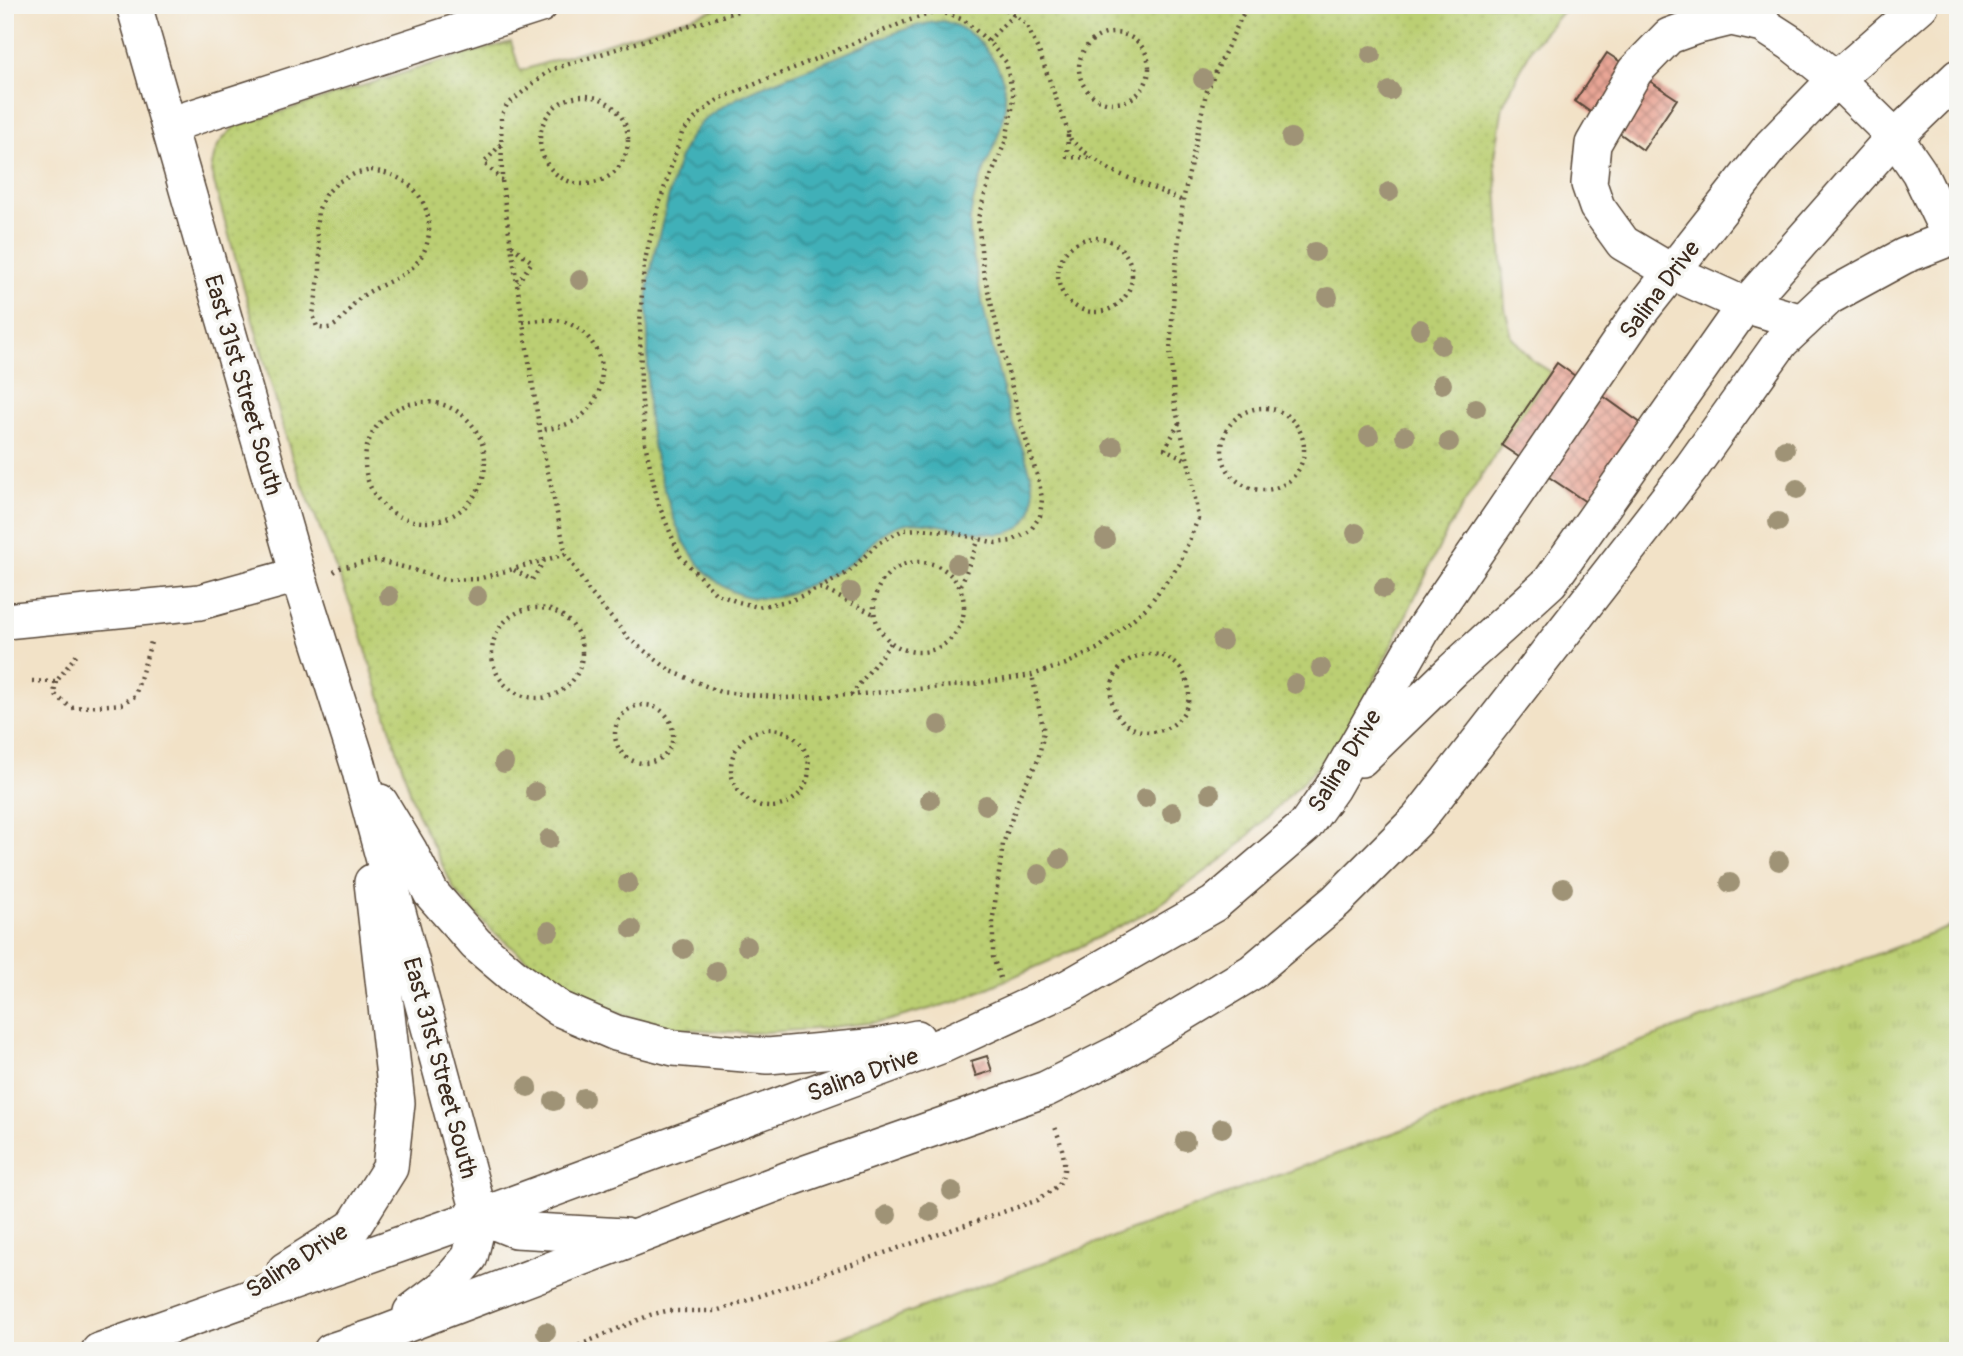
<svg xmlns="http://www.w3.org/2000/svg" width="1963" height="1356" font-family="Pangolin,sans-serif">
  <defs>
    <pattern id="grass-tufts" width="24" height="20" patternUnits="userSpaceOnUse" patternTransform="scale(1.75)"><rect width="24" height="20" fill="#bbcf73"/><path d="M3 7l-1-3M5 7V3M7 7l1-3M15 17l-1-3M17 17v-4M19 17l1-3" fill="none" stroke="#a2b263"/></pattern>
    <pattern id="park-dots" width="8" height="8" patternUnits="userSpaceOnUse" patternTransform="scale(1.75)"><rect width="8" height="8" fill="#bbcf73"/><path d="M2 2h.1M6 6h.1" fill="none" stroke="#a2b263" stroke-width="1.8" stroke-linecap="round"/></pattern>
    <pattern id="water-waves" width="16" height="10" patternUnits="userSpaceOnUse" patternTransform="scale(1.75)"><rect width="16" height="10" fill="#40b0b8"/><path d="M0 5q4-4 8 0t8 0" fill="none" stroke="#378f95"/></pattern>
    <pattern id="building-cross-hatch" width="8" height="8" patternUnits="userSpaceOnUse" patternTransform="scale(1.75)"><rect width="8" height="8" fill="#e9a696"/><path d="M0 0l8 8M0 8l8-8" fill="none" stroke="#be877a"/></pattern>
  </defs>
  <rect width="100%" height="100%" fill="#f6f6f2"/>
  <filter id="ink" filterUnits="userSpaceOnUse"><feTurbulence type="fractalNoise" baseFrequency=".0143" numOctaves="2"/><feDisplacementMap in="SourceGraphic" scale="14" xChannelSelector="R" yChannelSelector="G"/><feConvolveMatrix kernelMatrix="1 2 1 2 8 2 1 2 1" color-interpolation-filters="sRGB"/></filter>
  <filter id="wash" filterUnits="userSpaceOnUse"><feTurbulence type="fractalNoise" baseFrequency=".00686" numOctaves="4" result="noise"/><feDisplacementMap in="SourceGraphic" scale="28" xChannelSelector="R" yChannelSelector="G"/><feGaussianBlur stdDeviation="1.57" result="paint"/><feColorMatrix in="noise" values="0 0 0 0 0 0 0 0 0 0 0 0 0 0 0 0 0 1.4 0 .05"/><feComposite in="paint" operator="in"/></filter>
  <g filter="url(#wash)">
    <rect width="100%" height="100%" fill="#f2e2c7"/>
    <path fill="url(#grass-tufts)" stroke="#7b7c48" stroke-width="2" d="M1958,924v427h-1154z"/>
    <path fill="url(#park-dots)" stroke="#7b7c48" stroke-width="2" d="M728,5h840l-36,42 -29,58 -8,52 10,151 7,29 20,23 19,12 -50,73 -53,84 -102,210 -115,114 -76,55 -85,44 -112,49 -72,20 -72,8 -63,4 -82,-5 -72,-21 -56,-36 -50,-41 -36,-39 -39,-80 -59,-190 -65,-163 -81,-286c3,-23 7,-31 25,-46l209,-66 66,-18 9,29z"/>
    <path fill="url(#water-waves)" stroke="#3e6d6b" stroke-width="2" d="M943,21c18,5 35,16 46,32 47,61 -23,117 -19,179 1,16 5,33 8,49 8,43 19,86 30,128 8,28 34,74 23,103 -17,47 -90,2 -128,12 -23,6 -34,24 -52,38 -10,8 -24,14 -36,20 -12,5 -25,12 -38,15 -58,10 -94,-45 -108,-93 -10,-30 -19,-64 -21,-96 -1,-22 0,-44 0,-66 0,-16 -2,-33 0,-49 2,-30 12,-60 19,-89 6,-27 14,-62 35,-82 28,-27 88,-46 125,-61 36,-14 78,-37 116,-40z"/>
    <g id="blocks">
      <g fill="url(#building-cross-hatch)">
        <path d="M1607,53l70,46 -34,51 -68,-49z"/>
        <path d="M1557,363l85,61 -56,78 -85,-57z"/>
        <path d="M987,1056l5,15 -16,5 -5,-15z"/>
      </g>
    </g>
  </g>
  <g filter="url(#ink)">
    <use href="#blocks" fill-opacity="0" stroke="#564637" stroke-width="2"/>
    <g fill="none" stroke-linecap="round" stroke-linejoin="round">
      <g stroke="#564637" stroke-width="38">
        <g id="minor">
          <path d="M134,5l164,570 60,189 122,452 -10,41 -26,30 -33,25"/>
          <path d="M169,125l371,-120"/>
          <path d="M1802,322l-57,-17 -73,-33 -49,-29 -26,-36 -8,-23 4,-40 42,-73 34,-35 25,-9 37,-9 32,7 28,18 45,36 59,58 24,35 31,65"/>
          <path d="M5,621l195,-19 98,-27"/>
          <path d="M1361,759l92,-89 97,-88 192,-273 139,-158 77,-74"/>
          <path d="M380,802l29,48 22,43 45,51 39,33 45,32 56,24 58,15 94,8 110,-10 39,-8"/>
          <path d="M480,1216l35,14 109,6"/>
          <path d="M285,1270l68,-43 37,-59 7,-65 -25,-221"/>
          <path d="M99,1351l381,-135 463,-171 126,-58 145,-83 91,-78 27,-38 90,-157 215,-315 134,-170 65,-67 85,-74"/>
          <path d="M331,1351l48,-16 407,-155 260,-91 72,-36 134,-81 84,-71 83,-83 273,-351 89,-125 48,-45 75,-41 54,-21"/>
        </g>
      </g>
      <g stroke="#564637" stroke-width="4.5" stroke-dasharray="2 5" stroke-linecap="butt">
        <path d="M757,5l-207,65 -43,35 -6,11 1,64 4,33 36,232 24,109 23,37 40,48 42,32 49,21 66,6 65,-3 123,-11 58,-9 34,-11 33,-16 48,-41 32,-42 19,-46 -6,-41 -17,-72 -5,-55 5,-76 8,-74 23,-108 35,-75 7,-13"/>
        <path d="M1001,5l25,19 14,30 31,86 11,10 28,20 73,31"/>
        <path d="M939,11l25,9 24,21 18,21 8,37 -8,41 -17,41 -11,37 5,52 37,150 19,62 3,17 -2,17 -10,15 -18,10 -16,2 -46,-11 -26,-3 -21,1 -25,13 -29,29 -29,16 -28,12 -34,7 -23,-6 -20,-8 -35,-37 -22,-53 -13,-60 -4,-55 -1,-66 4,-58 13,-53 25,-78 16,-18 21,-16 188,-78z"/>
        <circle cx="1114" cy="68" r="35"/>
        <path d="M988,41l26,-27"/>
        <circle cx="584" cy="140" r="44"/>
        <path d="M1068,135l-1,22 25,1"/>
        <path d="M501,144l-17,19 18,17"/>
        <path d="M371,170c11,2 21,4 31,10 28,16 36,56 16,81 -14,19 -42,23 -59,38 -14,12 -21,35 -42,28l-4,-12 7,-43v-22l-4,-19 2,-20 7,-16 13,-13 16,-8z"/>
        <circle cx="1095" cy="275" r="37"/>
        <path d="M512,246l20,16 -14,20"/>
        <path d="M523,322c11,-1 22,-3 33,-2 44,6 61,63 29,93 -12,12 -29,15 -45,17"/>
        <circle cx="425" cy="462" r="60"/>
        <circle cx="1263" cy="449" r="41"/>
        <path d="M1179,423l-14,26 22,11"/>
        <circle cx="919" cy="607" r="45"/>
        <path d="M514,570l18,10 12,-19"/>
        <path d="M334,572l6,-4 36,-8 35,9 33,11 34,-1 88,-25"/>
        <path d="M961,585l18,-46"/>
        <path d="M820,588l54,26"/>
        <circle cx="537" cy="653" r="45"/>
        <circle cx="1150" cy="693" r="39"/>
        <path d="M32,681l24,1 23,-31"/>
        <path d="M56,682l-2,12 18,14 50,-4 13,-8 16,-54"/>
        <path d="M851,695l40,-52"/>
        <circle cx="644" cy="734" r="29"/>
        <circle cx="770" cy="768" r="39"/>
        <path d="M1000,978l-7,-21v-40l10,-73 18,-52 17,-32 6,-28 -12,-57"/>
        <path d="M566,1351l84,-36 16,-4h50l322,-111c6,-5 14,-9 19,-14 15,-15 3,-45 -3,-62"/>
      </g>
      <use href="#minor" stroke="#fff" stroke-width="35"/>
    </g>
    <g fill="#9f9376">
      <circle cx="1371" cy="55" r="10"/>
      <circle cx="1203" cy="79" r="10"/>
      <circle cx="1390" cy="91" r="10"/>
      <circle cx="1291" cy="138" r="10"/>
      <circle cx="1389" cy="192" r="10"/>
      <circle cx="1315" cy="252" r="10"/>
      <circle cx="580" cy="280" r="10"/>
      <circle cx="1328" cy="297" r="10"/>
      <circle cx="1420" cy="329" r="10"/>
      <circle cx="1441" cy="345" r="10"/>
      <circle cx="1442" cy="384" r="10"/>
      <circle cx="1476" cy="408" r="10"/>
      <circle cx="1369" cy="436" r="10"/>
      <circle cx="1405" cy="436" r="10"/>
      <circle cx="1449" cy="442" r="10"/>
      <circle cx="1113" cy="447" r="10"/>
      <circle cx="1785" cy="449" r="10"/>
      <circle cx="1797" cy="489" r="10"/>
      <circle cx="1778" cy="522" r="10"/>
      <circle cx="1356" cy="533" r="10"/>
      <circle cx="1105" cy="539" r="10"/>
      <circle cx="957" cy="564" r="10"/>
      <circle cx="1384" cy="588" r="10"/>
      <circle cx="851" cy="592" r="10"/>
      <circle cx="389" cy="596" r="10"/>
      <circle cx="477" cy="596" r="10"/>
      <circle cx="1222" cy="641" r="10"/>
      <circle cx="1321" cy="668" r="10"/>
      <circle cx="1295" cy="684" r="10"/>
      <circle cx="939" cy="725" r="10"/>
      <circle cx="504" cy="763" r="10"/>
      <circle cx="535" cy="792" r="10"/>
      <circle cx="1210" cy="793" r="10"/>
      <circle cx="1145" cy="798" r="10"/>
      <circle cx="930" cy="800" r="10"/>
      <circle cx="986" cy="805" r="10"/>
      <circle cx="1172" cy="812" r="10"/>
      <circle cx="549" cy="839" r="10"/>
      <circle cx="1060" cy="859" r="10"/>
      <circle cx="1779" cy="861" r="10"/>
      <circle cx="1039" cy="874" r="10"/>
      <circle cx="628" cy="883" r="10"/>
      <circle cx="1730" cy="883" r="10"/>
      <circle cx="1563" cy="888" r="10"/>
      <circle cx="632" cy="929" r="10"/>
      <circle cx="549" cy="931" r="10"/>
      <circle cx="747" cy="946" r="10"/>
      <circle cx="683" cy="949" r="10"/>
      <circle cx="716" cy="971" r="10"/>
      <circle cx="528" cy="1087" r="10"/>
      <circle cx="584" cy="1098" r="10"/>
      <circle cx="554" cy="1101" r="10"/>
      <circle cx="1222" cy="1128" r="10"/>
      <circle cx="1185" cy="1141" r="10"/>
      <circle cx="952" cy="1191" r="10"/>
      <circle cx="930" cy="1212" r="10"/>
      <circle cx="887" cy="1215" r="10"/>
      <circle cx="546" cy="1332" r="10"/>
    </g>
  </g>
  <g text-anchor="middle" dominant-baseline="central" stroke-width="7" stroke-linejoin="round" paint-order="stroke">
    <g font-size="24" fill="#3b2a1e" stroke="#f6f6f2">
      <text transform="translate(1660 290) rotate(-53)">Salina Drive</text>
      <text transform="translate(243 385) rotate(74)">East 31st Street South</text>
      <text transform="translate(1345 761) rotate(-58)">Salina Drive</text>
      <text transform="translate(440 1068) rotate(75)">East 31st Street South</text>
      <text transform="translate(863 1075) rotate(-20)">Salina Drive</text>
      <text transform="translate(297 1261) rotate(-33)">Salina Drive</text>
    </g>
  </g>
  <rect width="1963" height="1356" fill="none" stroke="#f6f6f2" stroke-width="28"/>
</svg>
